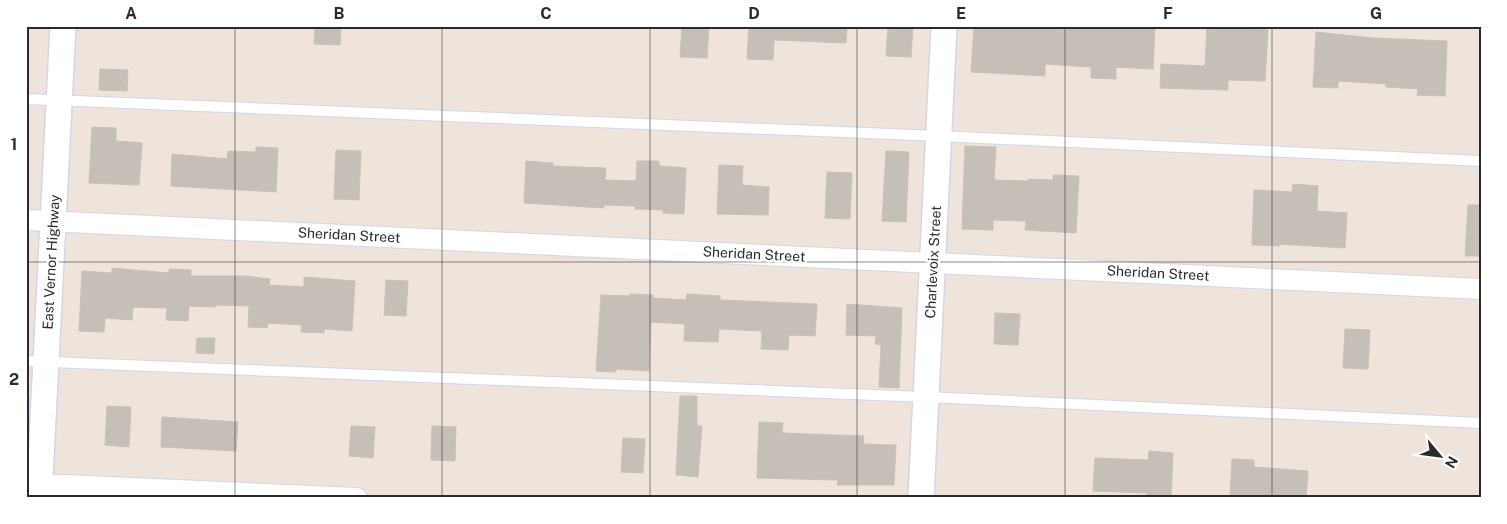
<svg xmlns="http://www.w3.org/2000/svg" width="1507" height="524" font-family="'Public Sans',sans-serif">
  <rect width="100%" height="100%" fill="#eee4dc"/>
  <g fill="#c6bfb7" stroke="#cac0b5">
    <path d="M315,26h26l-1,19 -26,-1z"/>
    <path d="M682,26h27l-2,32 -27,-1z"/>
    <path d="M749,26h98l-1,17 -72,-3 -1,20 -26,-1z"/>
    <path d="M888,26h25l-2,31 -25,-1z"/>
    <path d="M974,26h181l-2,43 -37,-2v12l-25,-1v-11l-46,-3v12l-74,-4z"/>
    <path d="M1207,26l61,4 -3,51 -37,-1v10l-68,-2 1,-24 44,2z"/>
    <path d="M1316,32l57,6 74,3 -2,55 -28,-1 1,-6 -32,-2v-3l-48,-3v7l-25,-1z"/>
    <path d="M100,69l28,1 -1,21 -28,-1z"/>
    <path d="M92,127l24,1v13l26,2 -3,42 -50,-2z"/>
    <path d="M965,146l31,1 -2,33 34,1v-2l25,1v-5l26,1 -3,57 -51,-3 1,-9 -33,-1v10l-31,-1z"/>
    <path d="M256,147l22,1 -2,44 -105,-6 1,-32 55,5 1,-8 28,1z"/>
    <path d="M336,150l25,1 -2,49 -25,-1z"/>
    <path d="M886,151l23,1 -3,70 -24,-1z"/>
    <path d="M526,161l27,2v3l53,2 -1,12 31,1 1,-20h22v5l27,2 -2,46 -21,-1v-3l-28,-1v-3l-31,-1v3l-80,-5z"/>
    <path d="M719,165l24,1 -1,19 27,2 -1,28 -51,-1z"/>
    <path d="M827,172l25,1 -2,46 -25,-1z"/>
    <path d="M1293,184l25,2 -1,25 30,2 -2,35 -66,-4v2l-27,-1 2,-55 38,2z"/>
    <path d="M1468,205h13v51h-16z"/>
    <path d="M112,268l57,5v-4l22,1v6h55l24,3 -1,6 35,2v-10l51,4 -3,50 -28,-2v4l-23,-1 1,-7 -34,-2 -1,5 -19,-1 1,-21 -33,-1v2l-27,-1 -1,15 -22,-1 1,-12 -34,-1 -1,13 -27,-2 -1,14 -25,-1 3,-60 30,2z"/>
    <path d="M386,280l22,1 -2,35 -22,-1z"/>
    <path d="M630,294l23,1v3l33,2 1,-6 33,2v4l97,4 -2,32 -26,-1 -1,15 -27,-1 1,-18 -43,-2 -1,13 -34,-1 1,-17 -34,-2 -2,49 -33,-2v3l-20,-1 5,-76 29,1z"/>
    <path d="M847,304l55,4 -3,80 -20,-1 2,-42 -6,-1 1,-8 -30,-1z"/>
    <path d="M995,313l25,1 -2,31 -24,-1z"/>
    <path d="M1345,329l25,1 -2,39 -25,-1z"/>
    <path d="M197,338h18l-1,16 -18,-1z"/>
    <path d="M680,396h17v30h5l-4,51 -22,-2z"/>
    <path d="M107,406l24,1 -2,40 -24,-2z"/>
    <path d="M162,417l76,5 -2,29 -75,-4z"/>
    <path d="M759,422l24,1 -1,10 82,3 -1,8 33,1 -2,40h-57l1,-5 -81,-2z"/>
    <path d="M351,426l24,1 -2,31 -24,-2z"/>
    <path d="M432,426l24,1 -1,34 -24,-1z"/>
    <path d="M623,438l22,1 -2,34 -22,-1z"/>
    <path d="M1149,451l24,2 -2,45h-25l1,-5 -54,-2 2,-33 53,2z"/>
    <path d="M1232,459l22,1v7l54,4 -2,27h-76z"/>
  </g>
  <g fill="none" stroke-linecap="round" stroke-linejoin="round">
    <g stroke="#d1d7e5" stroke-width="12">
      <g id="service">
        <path d="M26,99l913,37 542,25"/>
        <path d="M26,361l923,37 532,25"/>
      </g>
    </g>
    <g stroke="#d1d7e5" stroke-width="22">
      <g id="minor">
        <path d="M26,220l1455,69"/>
        <path d="M26,486l40,-1 291,13"/>
      </g>
    </g>
    <g stroke="#d1d7e5" stroke-width="28">
      <g id="tertiary">
        <path d="M39,498l24,-472"/>
        <path d="M921,498l23,-472"/>
      </g>
    </g>
    <use href="#service" stroke="#fff" stroke-width="10"/>
    <use href="#minor" stroke="#fff" stroke-width="20"/>
    <use href="#tertiary" stroke="#fff" stroke-width="25"/>
  </g>
  <path fill="none" stroke="#2b2b2b" stroke-width="1" stroke-opacity="0.55" d="M235,26v472M442,26v472M650,26v472M857,26v472M1065,26v472M1272,26v472M26,262h1455"/>
  <g text-anchor="middle" dominant-baseline="central" stroke-width="5" stroke-linejoin="round" paint-order="stroke">
    <g font-size="14" fill="#2b2b2b" stroke="#fff">
      <text transform="translate(349 235) rotate(3)">Sheridan Street</text>
      <text transform="translate(754 254) rotate(3)">Sheridan Street</text>
      <text transform="translate(51 262) rotate(-87)">East Vernor Highway</text>
      <text transform="translate(933 262) rotate(-87)">Charlevoix Street</text>
      <text transform="translate(1158 273) rotate(3)">Sheridan Street</text>
    </g>
  </g>
  <rect width="1507" height="524" fill="none" stroke="#ffffff" stroke-width="55"/>
  <g transform="translate(1440 456) rotate(119)" stroke="#ffffff" stroke-width="4" paint-order="stroke">
  <path d="M0-4L9 19L0 12L-9 19Z" fill="#2b2b2b"/>
  <text y="-8" font-size="14" font-weight="bold" text-anchor="middle" fill="#2b2b2b">N</text>
  </g>
  <rect x="28" y="28" width="1452" height="468" fill="none" stroke="#2b2b2b" stroke-width="2"/>
  <g font-size="16" text-anchor="middle" font-weight="bold" fill="#2b2b2b">
    <text x="131" y="19">A</text>
    <text x="339" y="19">B</text>
    <text x="546" y="19">C</text>
    <text x="754" y="19">D</text>
    <text x="961" y="19">E</text>
    <text x="1168" y="19">F</text>
    <text x="1376" y="19">G</text>
    <text x="14" y="150">1</text>
    <text x="14" y="385">2</text>
  </g>
</svg>
